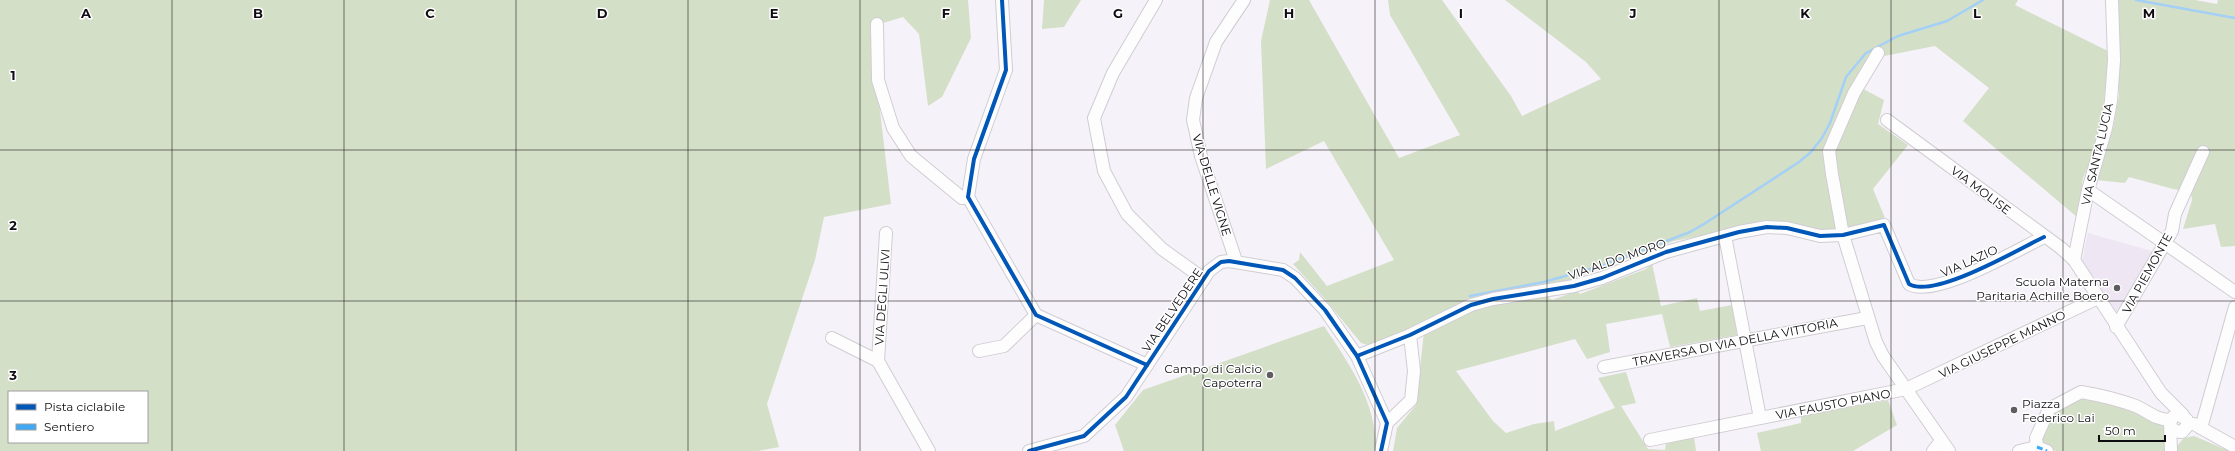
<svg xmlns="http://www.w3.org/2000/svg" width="2235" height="451" font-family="Montserrat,sans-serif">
  <rect width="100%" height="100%" fill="#f6f2f9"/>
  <path fill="#eee6f3" d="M2088,233l67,19 -36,63 -37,-54z"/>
  <g fill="#d4dfc8" fill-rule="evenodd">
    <path d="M0,0h968l3,38 -29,59 -14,9 -9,-72 -16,-17 -33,10 21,177 -67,13 -9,43 -48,144 12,43 -21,4h-758zM9,392h138v50h-138z"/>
    <path d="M1044,0h37l-17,27 -22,2z"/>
    <path d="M1270,0h39l90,158 61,-23 -70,-120 -2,-15h54l69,96 11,20 79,-37 -15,-17 -81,-62h513l-3,5 95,47 -10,78 -10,32 -7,16 -6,39 -114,-96 26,-33 -54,-42 -56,11 -25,27 30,16 -6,24 30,21 -35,44 12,29 -59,15 -53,-11 -99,19 -104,39 -101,21 -98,45 -10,-3 -37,-45 -31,-34 6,-4 1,-8 27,34 67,-26 -70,-119 -58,28 -5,-128z"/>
    <path d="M2118,0h77l22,4 1,-4h17v246l-14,1 -6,-23 -32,5 9,-29 -1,-8 -18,-3 -44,-12 -4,6 -29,-3 17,-51 6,-33z"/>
    <path d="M1652,263l9,43 36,-8 3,13 32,-6 5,30 -67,12 -8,-33 -56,10 4,28 -23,7 -12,-20 -119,32 37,50 13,12 28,-9 20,-3 1,10 60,-23 -17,-30 28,-6 10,31 -15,3 27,43 17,1 1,-7 28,-6 2,14h-303l4,-23 19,-23 8,-73 51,-24 72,-12 5,4 25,-9 3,3 66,-25z"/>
    <path d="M1324,326c26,39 53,77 52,125h-252l-9,-26 28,-35z"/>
    <path d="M2081,398l47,9 36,20 1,24h-109l-12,-5 -3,-5 10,-26z"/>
    <path d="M1888,400l9,25 -44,26h-92l-4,-18 44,-10v-7z"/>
    <path d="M2194,436l35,15h-52v-5l7,-8z"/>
  </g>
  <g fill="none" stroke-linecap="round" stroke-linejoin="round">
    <g stroke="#a4d0f6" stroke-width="2.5">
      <path d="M2136,0l99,18"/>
      <path d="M1470,296l74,-14 60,-17 86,-33 14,-8 95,-62 12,-10 11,-14 8,-15 16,-46 20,-24 32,-17 49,-15 36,-21"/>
    </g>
    <g stroke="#d0cdd2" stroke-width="14">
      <g id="minor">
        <path d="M1002,0l4,70 -32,89 -6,38 68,118 111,50"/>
        <path d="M1156,0l-43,73 -19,45 10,53 23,43 35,35 42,30"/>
        <path d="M877,24l1,56 15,48 18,28 51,42 6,-1"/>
        <path d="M1878,53l-24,40 -25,58 3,23 11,61 33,107 7,14 66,95"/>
        <path d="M1887,120l174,128 13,12 87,133 22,22"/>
        <path d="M2088,190l147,102"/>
        <path d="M886,233l-8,128 51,90"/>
        <path d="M1725,236l35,182"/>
        <path d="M2074,260l14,-70 18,-62 5,-27 3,-41 -2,-60"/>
        <path d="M1236,261l-35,-105 -8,-36 3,-22 20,-56 28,-42"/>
        <path d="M2116,327l56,-96 3,-17 28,-62"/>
        <path d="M832,338l46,23"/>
        <path d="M979,351l25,-5 32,-31"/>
        <path d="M1357,356l53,-21 61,-30 22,-6 81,-13 28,-8 64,-26 73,-20 28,-5 20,1 33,8 23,-1 41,-10 25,59c25,15 108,-34 135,-47"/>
        <path d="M1604,367l263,-49"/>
        <path d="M1387,423l24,-23 3,-29 -4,-36"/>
        <path d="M2194,424l41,23"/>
        <path d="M2171,426l3,5 8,1 6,-7 -1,-5 -7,-5c-6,0 -9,3 -10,8l1,28"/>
        <path d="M2201,428l34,-121"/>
        <path d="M1650,440l256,-51 192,-91"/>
        <path d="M2037,447l-1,-9 13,-29 32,-17c18,3 38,8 55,14 13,6 20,14 35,14"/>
        <path d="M1029,451l55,-15 42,-39 83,-126 12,-9 8,-1 54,9 12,8 30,32 32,46 30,67 -6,28"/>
        <path d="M1933,451l8,-10"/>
        <path d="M2019,451l18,-4 10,4"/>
      </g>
    </g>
    <use href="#minor" stroke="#fefdfe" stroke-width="12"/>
    <path stroke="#3fa9f5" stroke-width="3" stroke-dasharray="6 3" stroke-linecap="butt" d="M2037,447l10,4"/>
    <g stroke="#fff" stroke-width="6">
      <g id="cycleway">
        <path d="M1002,0l4,70 -32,89 -6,38 68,118 111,50"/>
        <path d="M1357,356l53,-21 61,-30 22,-6 81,-13 28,-8 64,-26 73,-20 28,-5 20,1 33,8 23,-1 41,-10 25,59c25,15 108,-34 135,-47"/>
        <path d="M1029,451l55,-15 42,-39 83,-126 12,-9 8,-1 54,9 12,8 30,32 32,46 30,67 -6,28"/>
      </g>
    </g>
    <use href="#cycleway" stroke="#0057b8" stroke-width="4"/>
  </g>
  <path fill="none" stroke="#0f0d11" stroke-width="1" stroke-opacity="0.55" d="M172,0v451M344,0v451M516,0v451M688,0v451M860,0v451M1032,0v451M1203,0v451M1375,0v451M1547,0v451M1719,0v451M1891,0v451M2063,0v451M0,150h2235M0,301h2235"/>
  <g fill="#605d62" stroke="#fff" stroke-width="1.5">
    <circle cx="2117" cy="288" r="4"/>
    <circle cx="1270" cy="375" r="4"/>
    <circle cx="2014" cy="410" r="4"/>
  </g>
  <g text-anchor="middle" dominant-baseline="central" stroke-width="3" stroke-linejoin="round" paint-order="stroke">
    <g font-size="12" fill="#0f0d11" stroke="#fff">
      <text transform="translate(2097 154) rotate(-77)">VIA SANTA LUCIA</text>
      <text transform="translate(1212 185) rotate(73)">VIA DELLE VIGNE</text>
      <text transform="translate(1981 190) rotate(37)">VIA MOLISE</text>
      <text transform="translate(1617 259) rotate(-19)">VIA ALDO MORO</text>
      <text transform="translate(1969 261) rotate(-24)">VIA LAZIO</text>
      <text transform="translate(2147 273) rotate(-61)">VIA PIEMONTE</text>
      <text transform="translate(882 297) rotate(-86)">VIA DEGLI ULIVI</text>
      <text transform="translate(1172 310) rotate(-56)">VIA BELVEDERE</text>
      <text transform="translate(1735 342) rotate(-11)">TRAVERSA DI VIA DELLA VITTORIA</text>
      <text transform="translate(2002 344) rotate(-26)">VIA GIUSEPPE MANNO</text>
      <text transform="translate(1833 404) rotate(-11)">VIA FAUSTO PIANO</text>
    </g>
    <g font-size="12" fill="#0f0d11" stroke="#fff" text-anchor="end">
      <text x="2109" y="281">Scuola Materna<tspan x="2109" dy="14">Paritaria Achille Boero</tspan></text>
      <text x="1262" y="368">Campo di Calcio<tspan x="1262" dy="14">Capoterra</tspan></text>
      <text x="2022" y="403" text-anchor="start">Piazza<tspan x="2022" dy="14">Federico Lai</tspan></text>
    </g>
  </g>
  <g font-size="13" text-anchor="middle" font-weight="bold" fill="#0f0d11" stroke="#fff" stroke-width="3" stroke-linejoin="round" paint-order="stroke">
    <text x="86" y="18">A</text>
    <text x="258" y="18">B</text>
    <text x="430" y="18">C</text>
    <text x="602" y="18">D</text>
    <text x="774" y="18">E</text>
    <text x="946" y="18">F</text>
    <text x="1118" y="18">G</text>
    <text x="1289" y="18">H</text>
    <text x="1461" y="18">I</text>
    <text x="1633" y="18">J</text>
    <text x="1805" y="18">K</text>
    <text x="1977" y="18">L</text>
    <text x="2149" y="18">M</text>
    <text x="13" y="80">1</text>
    <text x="13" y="230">2</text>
    <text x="13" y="380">3</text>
  </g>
  <rect x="8" y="391" width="140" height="52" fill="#ffffff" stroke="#9f9ea0"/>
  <rect x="16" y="404" width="20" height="6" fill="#0057b8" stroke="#9f9ea0"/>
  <text x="44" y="411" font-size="12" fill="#0f0d11">Pista ciclabile</text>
  <rect x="16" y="424" width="20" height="6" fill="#3fa9f5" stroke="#9f9ea0"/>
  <text x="44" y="431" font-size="12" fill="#0f0d11">Sentiero</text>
  <path d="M2099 435v6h66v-6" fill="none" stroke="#0f0d11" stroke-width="2"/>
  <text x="2105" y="435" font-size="12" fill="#0f0d11" stroke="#ffffff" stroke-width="3" paint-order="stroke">50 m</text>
</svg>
